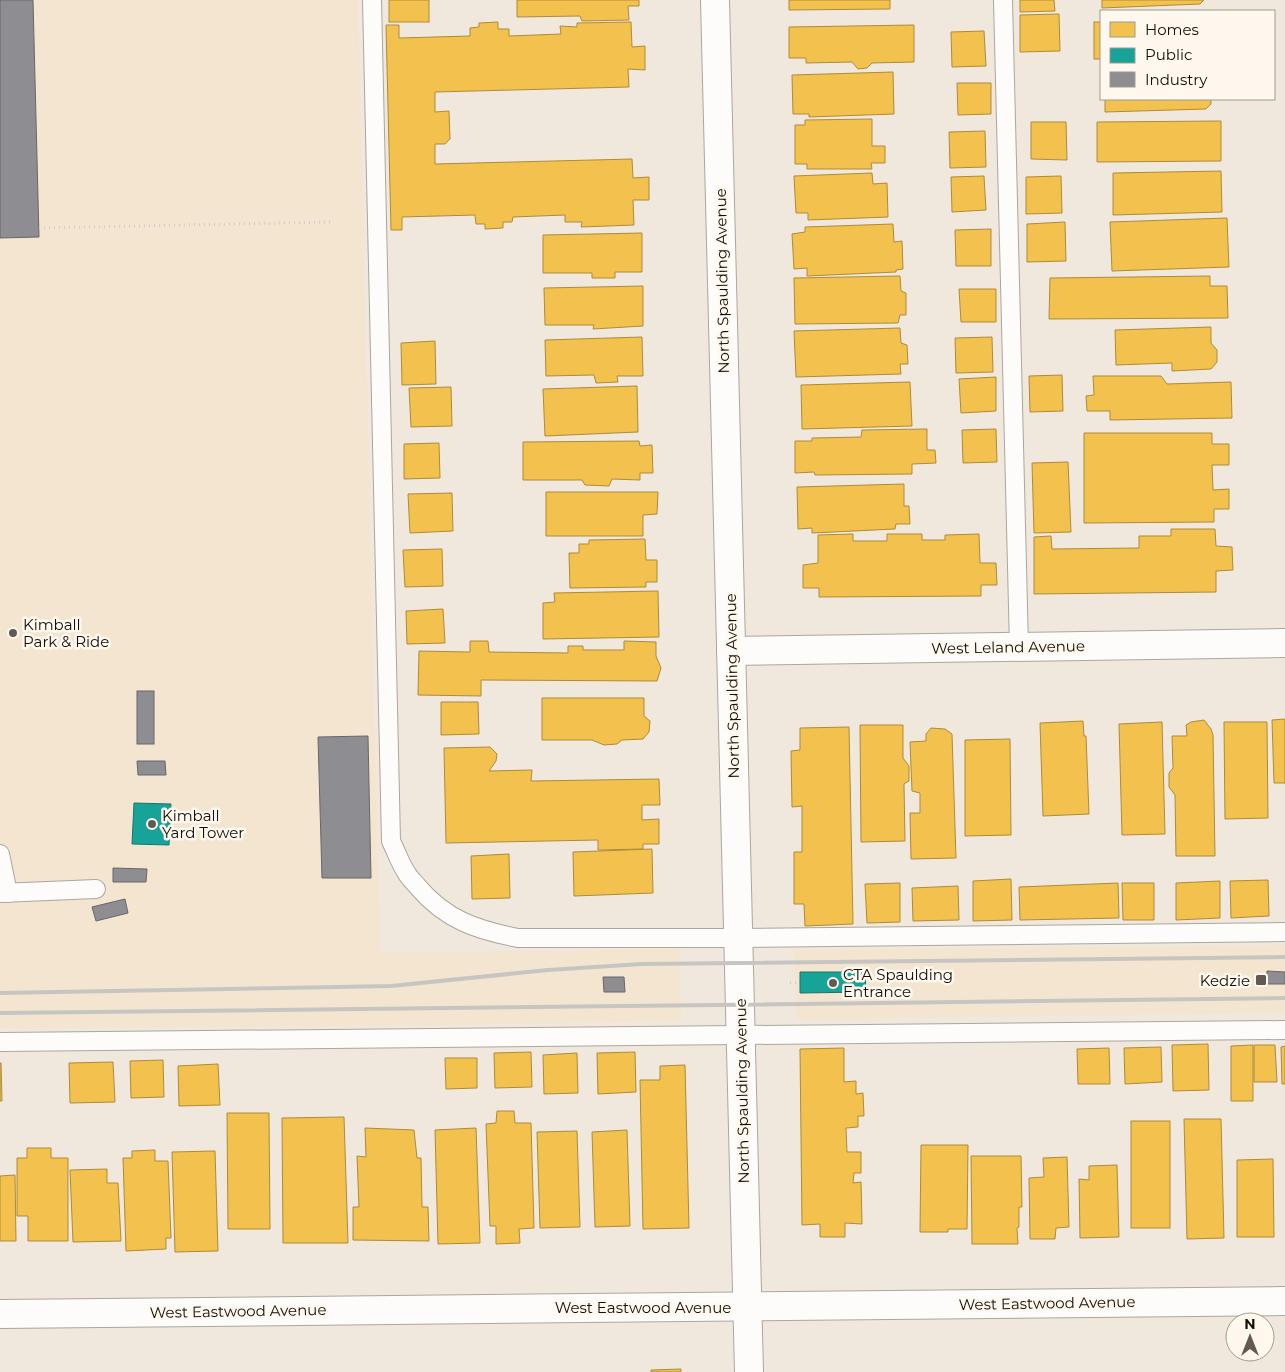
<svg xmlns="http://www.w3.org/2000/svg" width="1285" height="1372" font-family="Montserrat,sans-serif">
  <rect width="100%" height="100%" fill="#f0e8dc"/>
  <g fill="#f3e5d0">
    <path d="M0,0h358l22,952 300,-3 1,72 -301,5 -380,2z"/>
    <path d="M1285,945v68l-489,6 -2,-69z"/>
  </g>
  <g fill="#f2c14e" stroke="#af8b39">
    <rect x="389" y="0" width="40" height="22"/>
    <path d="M517,0h122v6h-11l1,14 -47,1 -2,-5 -63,1z"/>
    <path d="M789,0h101v9l-101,1z"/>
    <path d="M1020,0h34l1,11 -35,1z"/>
    <path d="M1102,0h102l-4,4 -98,4z"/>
    <path d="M1059,14l1,37 -40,1v-37z"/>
    <path d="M498,22v7h11v7l52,-2 -1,-8 17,1v-4l54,-1 1,25 13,-1v24l-17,-1 1,18 -194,5v20l14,-1 1,28 -5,5h-10v20l197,-5 1,19 16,-1v23h-16l1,25 -53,2 1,-5h-17v-7l-52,2 -1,5h-9v6l-18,1v-5h-9l-1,-9 -73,2v13h-11l-5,-205h13v13l71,-2v-8l9,-1v-4z"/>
    <rect x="1094" y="22" width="7" height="37"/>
    <path d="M914,25v37l-42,1 -5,5 -9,1 -6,-7 -46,1v-5h-17v-31z"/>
    <path d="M984,31l2,35 -34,1 -1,-35z"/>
    <path d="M893,72l1,42 -85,3v-3h-16l-1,-39z"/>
    <path d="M957,83h34v31l-33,1z"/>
    <path d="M1105,99h106v5l-5,5 -101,3z"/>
    <path d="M872,119v27h13v17h-14l1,6h-65v-5h-12v-39h10v-5z"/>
    <path d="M1221,121v40l-124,1v-40z"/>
    <path d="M1031,122h35l1,38 -36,-1z"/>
    <path d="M985,131l1,36 -36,1 -1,-36z"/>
    <path d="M1221,171l1,41 -109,3v-42z"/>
    <path d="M872,173l1,11 14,-1 1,34 -80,3v-7h-12l-2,-37z"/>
    <path d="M984,176l2,34 -34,2 -1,-35z"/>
    <path d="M1061,176l1,37 -36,1v-37z"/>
    <path d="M1227,218l2,49 -117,4 -2,-49z"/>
    <path d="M1065,222l1,39 -39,1v-38z"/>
    <path d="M893,224l1,18 8,-1 1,28 -7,1v2l-89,4v-8l-13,1 -2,-35 13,-2v-5z"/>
    <path d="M991,229v37h-35l-1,-36z"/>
    <path d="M642,233v39h-27v6h-23v-5h-49v-38z"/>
    <path d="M900,276l1,15 5,2v22h-6l-2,8 -103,1 -1,-46z"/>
    <path d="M1210,276v10h17l1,32 -179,1 1,-41z"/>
    <path d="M643,286v40l-50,3 1,-4h-49l-1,-37z"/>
    <path d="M959,289h37v33h-35z"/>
    <path d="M1211,327v16l6,7v12l-6,7 -39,2v-8l-56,2 -1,-35z"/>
    <path d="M900,328l1,15 6,2 1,19h-8l1,10 -105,3 -2,-46z"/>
    <path d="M642,337l1,39h-26l1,6 -22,1 -2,-8 -48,1 -1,-36z"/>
    <path d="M992,337l1,35 -37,1 -1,-35z"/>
    <path d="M435,341l1,43 -34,1 -1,-42z"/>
    <path d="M1062,375l1,36 -33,1 -1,-36z"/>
    <path d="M1093,376h68l6,8 64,-2 1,36 -122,2v-9h-23l-1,-15 8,-1z"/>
    <path d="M996,377v34l-35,2 -2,-34z"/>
    <path d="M910,382l2,44 -110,3 -1,-44z"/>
    <path d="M637,386l1,46 -93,4 -2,-47z"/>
    <path d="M451,387l1,39 -41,1 -2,-39z"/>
    <path d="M927,429v21h8l1,13 -24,1v10l-97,1 -1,-3 -19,1v-32h17v-3l49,-1 1,-7z"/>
    <path d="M996,429l1,33 -34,1 -1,-33z"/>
    <path d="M1084,433h128v11h17v21h-17l1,25 16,-1v20h-15v13l-130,1z"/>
    <path d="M639,441l1,5 12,-1 1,28h-13v7l-28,-1 -3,7 -24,-1 -3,-5h-59v-38z"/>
    <path d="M439,443l1,35 -36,1v-35z"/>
    <path d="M1068,462l3,70 -37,1 -2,-70z"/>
    <path d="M904,484v22h5l1,18h-14l-1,5 -83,4v-5l-14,1 -1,-42z"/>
    <path d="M546,492h112l-1,22 -14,1v21h-97z"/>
    <path d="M452,493l1,38 -43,2 -2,-39z"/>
    <path d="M1171,529h44l1,17 16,1 1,23 -17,1v21l-182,2v-57l17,-1 1,13 87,-1v-12h32z"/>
    <path d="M853,534v7h34v-7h35v6h23v-5l34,-1 1,29h16l1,22h-16v11l-162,1v-9h-16v-23l15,-2v-28z"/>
    <path d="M645,539l1,21h11v22h-11v5l-76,1 -1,-35h10v-9h10v-4z"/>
    <path d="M442,549l1,37 -38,1 -2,-37z"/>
    <path d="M658,591l1,46 -116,2v-36l12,-1 -1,-9z"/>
    <path d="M443,609l2,34 -38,1 -1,-33z"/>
    <path d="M470,641h18l1,11 79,1v-7h15v4h41v-9l32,1v14l5,12 -4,13 -176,-1v16l-63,-1 1,-44 51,1z"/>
    <path d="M542,698h102v18l6,5 -1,11 -6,7 -21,1 -5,4 -13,1 -12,-5h-50z"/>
    <path d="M441,702h37l1,32 -38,1z"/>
    <path d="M1285,719v64h-11l-2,-63z"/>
    <path d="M1204,720l7,9 2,6 2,121h-39l-1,-61 -6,-8v-14l4,-5 -1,-32h15l-1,-11 5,-3z"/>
    <path d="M1083,721l1,15h2l3,78 -46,2 -3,-93z"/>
    <path d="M1162,722l3,112 -43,1 -3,-111z"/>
    <path d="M1224,722h43l1,96 -43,1z"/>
    <path d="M860,725h43v33l6,8v15l-5,3 1,57 -44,1z"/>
    <path d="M849,727l4,197 -48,2 -1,-22h-10v-52h8v-46l-10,1 -1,-56 9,-1v-22z"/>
    <path d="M931,728l14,1 7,5 4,124 -45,1 -1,-46h10v-20l-8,-2 -2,-49 16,-1v-7z"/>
    <path d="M1010,739l1,96 -46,1v-96z"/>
    <path d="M490,747l7,7 -1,7 -7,10 43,-1 -1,11 128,-2 1,26h-18v15l17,-1v25h-16v5l-45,1v-10l-152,3 -2,-95z"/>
    <path d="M652,849l1,44 -79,3 -1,-44z"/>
    <path d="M509,854l1,44 -38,1 -1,-43z"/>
    <path d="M1011,879l1,41 -39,1v-40z"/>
    <path d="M1268,880l1,36 -38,2 -1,-37z"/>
    <path d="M1220,881v37l-44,2v-37z"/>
    <path d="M900,883v39l-33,1 -2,-39z"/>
    <path d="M1118,883l1,35 -99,2 -1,-33z"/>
    <path d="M1122,883h32v37h-31z"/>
    <path d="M958,886l1,34 -46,1 -1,-33z"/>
    <path d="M1208,1044l1,46 -36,1 -1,-46z"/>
    <path d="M1253,1045v56h-22v-55z"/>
    <path d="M1254,1045h21l2,37h-23z"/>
    <path d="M1285,1046v38h-3l-1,-37z"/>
    <path d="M1161,1047l1,35 -37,2 -1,-36z"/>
    <path d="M844,1048v34l12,-1v13l7,-1 1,23h-6v11l-12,1 1,24h14v21h-7l-1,10 8,-1 1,42 -17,-1v14h-25v-13l-18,1 -2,-176z"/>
    <path d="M1109,1048l1,36h-32l-1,-35z"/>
    <path d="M531,1052l1,35 -37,1 -1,-35z"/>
    <path d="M635,1052l1,40 -38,2 -1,-41z"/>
    <path d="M577,1053l1,40 -34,1 -1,-39z"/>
    <path d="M445,1058h32v30l-31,1z"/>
    <path d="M163,1060l1,37 -33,1 -1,-37z"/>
    <path d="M113,1062l2,40 -45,1 -1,-40z"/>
    <path d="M0,1063h1l1,38h-2z"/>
    <path d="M218,1064l2,41 -41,1 -1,-40z"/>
    <path d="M685,1065l4,163 -46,1 -3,-149h20v-14z"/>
    <path d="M497,1111h17l1,12h16l3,105 -15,1 1,14 -24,1v-18h-6l-4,-102 10,-1z"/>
    <path d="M227,1113h42l1,116h-42z"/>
    <path d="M344,1117l4,126h-65l-1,-125z"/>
    <path d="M1184,1119h37l3,119 -37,1z"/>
    <rect x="1131" y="1121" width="39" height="107"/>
    <path d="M365,1128l49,2 3,28h4l1,49h6l1,34 -76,-1v-33h6l-2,-51 9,1z"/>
    <path d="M476,1128l4,115 -42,1 -3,-114z"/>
    <path d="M627,1130l3,96 -35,1 -3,-95z"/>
    <path d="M577,1131l3,96 -40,1 -3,-96z"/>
    <path d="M921,1145h47l-1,84h-19v3h-28z"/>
    <path d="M27,1148h24v10h17v83h-40v-25h-11v-58h10z"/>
    <path d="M155,1150v11h13l3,77h-5v11l-40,2 -3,-93h9v-7z"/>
    <path d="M215,1151l3,100 -43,1 -3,-100z"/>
    <path d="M971,1156h50l1,51h-3v20l-2,1 1,16h-46z"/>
    <path d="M1067,1157l2,70 -13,1 -1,11h-25l-1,-61 15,-1 -1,-19z"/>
    <path d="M1273,1159l1,78h-37v-77z"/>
    <path d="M1117,1165l2,72 -39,1 -1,-59 10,1v-14z"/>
    <path d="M107,1169v14h11l3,58 -48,1 -3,-72z"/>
    <path d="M15,1175l1,66h-16v-65z"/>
    <path d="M681,1369v3h-30v-2z"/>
  </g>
  <g fill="#17a398" stroke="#16766c">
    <path d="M134,803l37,1 -2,41 -37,-1z"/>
    <path d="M800,972h65l1,20 -66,1z"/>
  </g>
  <g fill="#8d8d92" stroke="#686768">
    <path d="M0,0h33l6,237 -39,1z"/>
    <rect x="137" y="691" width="17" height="53"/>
    <path d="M368,736l3,142h-49l-4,-141z"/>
    <path d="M137,761h28l1,14h-28z"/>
    <path d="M113,868l34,1 -1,13h-33z"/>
    <path d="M125,899l3,14 -32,8 -4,-14z"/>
    <path d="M1267,971l18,1v12h-19z"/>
    <path d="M603,977h21l1,15h-21z"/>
  </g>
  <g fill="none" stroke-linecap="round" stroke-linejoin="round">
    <g stroke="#aca69d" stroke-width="20">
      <g id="lane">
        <path d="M372,0l19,841c5,10 9,22 15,31 3,6 8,10 12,15 28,33 59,43 100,51h220l547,-6"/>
        <path d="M1003,0l16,647"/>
        <path d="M0,854l8,39"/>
        <path d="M0,893l96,-4"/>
        <path d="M0,1042l1285,-12"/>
      </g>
    </g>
    <g stroke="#aca69d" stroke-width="30">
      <g id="street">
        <path d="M715,0l34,1372"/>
        <path d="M731,651l554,-8"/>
        <path d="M0,1314l1285,-13"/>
      </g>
    </g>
    <g stroke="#d0ceca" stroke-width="3" stroke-dasharray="1 4" stroke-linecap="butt">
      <path d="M39,228l292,-6"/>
      <path d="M790,983h10"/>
    </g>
    <use href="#lane" stroke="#fdfcfa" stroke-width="18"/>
    <use href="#street" stroke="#fdfcfa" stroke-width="28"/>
    <g stroke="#c7c5c2" stroke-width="4">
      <path d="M0,993l391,-7 157,-16 94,-6 643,-7"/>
      <path d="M0,1013c428,-5 857,-9 1285,-15"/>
    </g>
  </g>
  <g fill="#605a52" stroke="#fef8ef" stroke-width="2">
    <circle cx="13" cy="633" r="5"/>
    <circle cx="152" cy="824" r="5"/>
    <rect x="1255" y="974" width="12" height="12" rx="2.5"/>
    <circle cx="833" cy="983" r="5"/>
  </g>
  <g text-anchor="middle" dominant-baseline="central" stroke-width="5" stroke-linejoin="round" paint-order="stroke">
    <g font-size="15" fill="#130e07" stroke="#fef8ef">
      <text transform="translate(722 281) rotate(-91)">North Spaulding Avenue</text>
      <text transform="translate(1008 647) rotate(-1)">West Leland Avenue</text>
      <text transform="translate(732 686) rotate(-91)">North Spaulding Avenue</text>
      <text transform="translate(742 1091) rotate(-91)">North Spaulding Avenue</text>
      <text transform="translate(1047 1303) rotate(-1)">West Eastwood Avenue</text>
      <text x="643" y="1307">West Eastwood Avenue</text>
      <text transform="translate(238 1311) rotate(-1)">West Eastwood Avenue</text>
    </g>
    <g font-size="15" fill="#130e07" stroke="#fef8ef" text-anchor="start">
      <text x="23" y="624">Kimball<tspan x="23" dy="17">Park &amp; Ride</tspan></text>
      <text x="162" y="815">Kimball<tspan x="162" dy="17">Yard Tower</tspan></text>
      <text x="843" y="974">CTA Spaulding<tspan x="843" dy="17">Entrance</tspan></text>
      <text x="1250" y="980" text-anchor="end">Kedzie</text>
    </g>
  </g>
  <rect x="1100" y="10" width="175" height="90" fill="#fef8ef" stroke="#a09a92"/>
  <rect x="1110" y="22" width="25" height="15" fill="#f2c14e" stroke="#a09a92"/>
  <text x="1145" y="35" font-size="15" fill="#130e07">Homes</text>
  <rect x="1110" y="48" width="25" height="15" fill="#17a398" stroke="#a09a92"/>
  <text x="1145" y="60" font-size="15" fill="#130e07">Public</text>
  <rect x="1110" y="72" width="25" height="15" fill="#8d8d92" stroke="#a09a92"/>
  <text x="1145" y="85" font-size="15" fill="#130e07">Industry</text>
  <g transform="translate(1250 1337)"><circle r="24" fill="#fef8ef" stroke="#a09a92"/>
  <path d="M0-4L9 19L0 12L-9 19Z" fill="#605a52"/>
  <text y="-8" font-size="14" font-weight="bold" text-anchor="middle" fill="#130e07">N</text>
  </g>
</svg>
